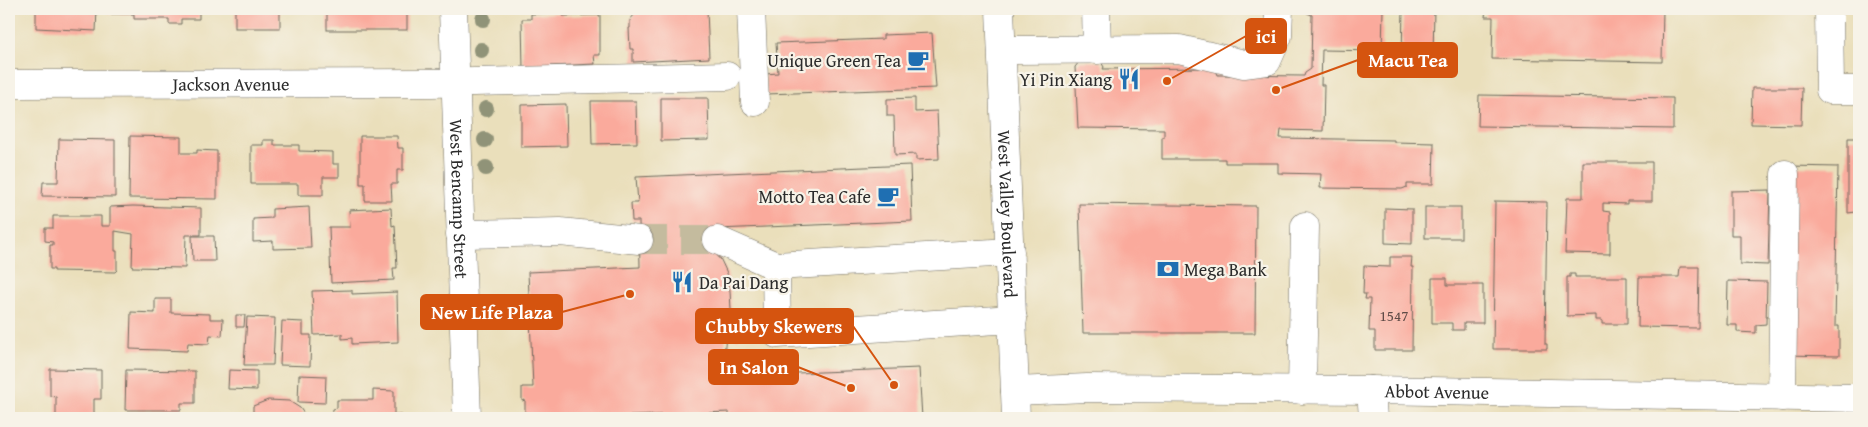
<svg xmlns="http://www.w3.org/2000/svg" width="1868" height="427" font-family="'Gentium Book Plus',serif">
  <rect width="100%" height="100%" fill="#f7f3e8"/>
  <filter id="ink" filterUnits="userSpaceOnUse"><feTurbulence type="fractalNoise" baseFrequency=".02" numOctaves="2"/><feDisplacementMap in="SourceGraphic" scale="10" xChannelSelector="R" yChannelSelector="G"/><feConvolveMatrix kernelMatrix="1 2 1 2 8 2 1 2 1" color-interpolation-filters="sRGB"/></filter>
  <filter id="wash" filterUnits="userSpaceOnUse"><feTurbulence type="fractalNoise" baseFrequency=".0096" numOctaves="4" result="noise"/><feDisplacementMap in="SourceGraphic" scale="20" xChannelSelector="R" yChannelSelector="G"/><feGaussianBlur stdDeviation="1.12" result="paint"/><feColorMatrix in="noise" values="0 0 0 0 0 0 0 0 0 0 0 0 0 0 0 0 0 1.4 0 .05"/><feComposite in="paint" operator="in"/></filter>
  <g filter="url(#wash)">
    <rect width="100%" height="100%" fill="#eadfbb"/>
    <g id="blocks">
      <g fill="#faaa9c">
        <path d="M36,9h61l-1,22 -60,-3z"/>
        <path d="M108,9h91v10h-18v5h-12v-5h-35v-5h-26z"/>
        <rect x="235" y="9" width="45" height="19"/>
        <rect x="327" y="9" width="80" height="21"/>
        <path d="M675,9v2l32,-1 2,48 -76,4v-13h-3l-1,-21h1v-8l4,-5 -1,-5z"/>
        <path d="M1305,9h78l-1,42 -60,-1 -1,35h3l-1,46 -42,-1 -1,8 114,2v2l40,1 -1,41h-26v3l-5,2 -82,-1 1,-14 -43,-1v-10h-53v-4h-63v-22h2v-8l-86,-1 -3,-61 5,-6 21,1 3,5 -1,2 109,-1 4,2 2,5 86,1 1,-3 6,-4 1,-54 -5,-2z"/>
        <path d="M1403,9h31l-1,47h-31z"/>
        <path d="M1486,9l127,2v-2h50l-1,53 -170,-3 1,-42h-8z"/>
        <path d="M563,13v3l37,-1v40h-6l1,9 -44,2 1,2 -29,1 -1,-50h9v-5z"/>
        <path d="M1858,16h1v26h-2z"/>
        <path d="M932,33l4,55 -170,6 -1,-20 13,-1 -2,-30 107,-4v-4z"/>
        <path d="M1752,88h50l-1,37 -50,-1z"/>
        <path d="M1479,95l194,3v31l-195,-3z"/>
        <path d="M661,98h47l1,42 -48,1z"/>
        <path d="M915,98v14l22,-1 2,48 -23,1v-6l-21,1 -1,-39h-7v-17z"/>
        <path d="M591,101h45l1,42 -45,1z"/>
        <path d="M566,104l1,42 -46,1v-42z"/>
        <path d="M130,136l51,1v16h16v-3l20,1v48l-88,-1z"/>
        <path d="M360,136h37l1,12h5v22h-6v14h-6l1,17h-27v-17h-5z"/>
        <path d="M1848,138h11v79h-3v-5l-8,1z"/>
        <path d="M59,139l56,1v57l-73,-1 1,-14h15z"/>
        <path d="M263,140h11v5h25v6l34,1v12h6v13h-16v18h-25v-11h-47v-39h12z"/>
        <path d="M1583,162h69v39h-25v3l-24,-1v8l7,1v42l-45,-1 2,-55h16z"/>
        <path d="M910,165l2,56 -195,8 1,29h2l7,15 3,18 1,19 -2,13 12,3 -3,13 -12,-3 -2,19h5l1,12h-7v9l196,-8 3,50h-193v-6l-145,6 -59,-1v-17l-3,1v-14h11l-5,-115 112,-5 -1,-46h-7l-1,-18h7l-2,-26z"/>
        <path d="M1789,166l49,1 -3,159h4v30l-55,-1z"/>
        <path d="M1770,190l-2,75 -28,-1v-29h-9v-44z"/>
        <path d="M1495,201l52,1 -2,142h2v5h-54z"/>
        <path d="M1079,204l177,2 -1,127h-172z"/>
        <path d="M133,206l68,2v27h-15l-1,33 -53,-1 1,-33 -18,-3v20h2v19l-2,2 -61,-1v-2h-4v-24h3v-3l-8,-1v-13h8v-12h48v10h9v-19z"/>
        <path d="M309,207l2,41 -38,1v-8l-20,1v-23l19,-1v-9z"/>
        <rect x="1425" y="207" width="36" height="31"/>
        <path d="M391,208l1,18 3,-1 2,43h-4l1,12 -63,3 -2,-56h21l-1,-17z"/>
        <path d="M1385,208l27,1v35l-27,-1z"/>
        <path d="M192,236h22l1,25h-22z"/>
        <path d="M1390,257h22l-1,10h2l-1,83h-37v-19h-6l1,-32h-5l1,-5h-3l1,-28 26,1z"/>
        <path d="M1680,267h19l-1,61 -60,-1 1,-50h40z"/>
        <path d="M1570,274h5v3h52v47h-25v-4h-6v-5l-29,1v-39h3z"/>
        <path d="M1432,278h15v7h36v38h-19v7h-12v-7h-20z"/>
        <path d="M1728,281l39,1 -1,42 -10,1v8l-19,-1v-7h-10z"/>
        <path d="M352,290v4l45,-2 1,50 -46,2v-6l-10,1v-5l-28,1 -2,-44z"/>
        <path d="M155,299h16v14l39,1v5h13l-1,17 -12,-1 -1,9 -21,-1 -1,8 -57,-2 1,-37 24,1z"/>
        <path d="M236,315h9l-1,12h-8z"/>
        <path d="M247,317l28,1 -2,47h-29z"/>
        <path d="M282,321l21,1v13h8l-1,31 -30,-1z"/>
        <path d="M50,369l51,1v29h-7v19h-38v-21l-6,-1z"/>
        <path d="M126,370l69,1v32h-14v7h-56z"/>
        <path d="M229,370l28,1v19l-29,-1z"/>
        <path d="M299,375l27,1 -1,27 -27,-1z"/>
        <path d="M373,390l21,1v24h8v3h-70l1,-9 4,-1v-8h36z"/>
        <path d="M268,400l21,1 11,7 7,10h-54v-12z"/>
      </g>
    </g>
  </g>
  <g filter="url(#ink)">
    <use href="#blocks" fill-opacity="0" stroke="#6e6a5d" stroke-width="1"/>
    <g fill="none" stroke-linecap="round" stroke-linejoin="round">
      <path stroke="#c4bb9e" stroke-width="28" stroke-dasharray="28 14" stroke-linecap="butt" d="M639,240h78"/>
      <g stroke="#6e6a5d" stroke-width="29">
        <g id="minor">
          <path id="s1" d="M453,9l14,409"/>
          <path d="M751,9l4,93"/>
          <path d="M1096,9l1,41"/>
          <path d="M1829,9l1,81h29"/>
          <path d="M1002,50l177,-1 65,15 23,-3 11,-25 1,-27"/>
          <path id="s2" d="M9,84l423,-1 295,-7"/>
          <path d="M460,234l100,-2 79,8"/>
          <path d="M717,240l59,26"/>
          <path d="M1010,252l-234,14 1,68 236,-15"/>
          <path d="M1302,390l3,-164"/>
          <path d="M1371,390l2,28"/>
          <path id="s3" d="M1015,391l72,-3 284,2 488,8"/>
          <path d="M1782,397l3,-223"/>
        </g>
      </g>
      <g stroke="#6e6a5d" stroke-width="29">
        <g id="major">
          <path id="s4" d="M1000,9l16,409"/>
        </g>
      </g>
      <use href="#minor" stroke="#fff" stroke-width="28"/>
      <use href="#major" stroke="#fff" stroke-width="28"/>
    </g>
    <g fill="#909378">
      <circle cx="483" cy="19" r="8"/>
      <circle cx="481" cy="50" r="8"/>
      <circle cx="486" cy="109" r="8"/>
      <circle cx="485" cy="140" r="8"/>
      <circle cx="486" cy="168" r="8"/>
    </g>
  </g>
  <defs>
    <g id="cafe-bare" transform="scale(1.725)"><path d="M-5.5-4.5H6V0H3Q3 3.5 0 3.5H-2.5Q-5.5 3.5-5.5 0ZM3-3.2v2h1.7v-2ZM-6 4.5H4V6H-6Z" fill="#1f6fb2" stroke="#f7f3e8" stroke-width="2.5" paint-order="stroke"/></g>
    <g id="restaurant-bare" transform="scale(1.725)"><path d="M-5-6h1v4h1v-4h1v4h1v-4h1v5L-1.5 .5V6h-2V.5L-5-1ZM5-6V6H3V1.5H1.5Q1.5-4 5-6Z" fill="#1f6fb2" stroke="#f7f3e8" stroke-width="2.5" paint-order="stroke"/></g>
    <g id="bank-bare" transform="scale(1.725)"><path d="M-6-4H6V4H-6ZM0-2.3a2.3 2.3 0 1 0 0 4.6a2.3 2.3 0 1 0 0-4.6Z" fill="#1f6fb2" stroke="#f7f3e8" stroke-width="2.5" paint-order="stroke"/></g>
  </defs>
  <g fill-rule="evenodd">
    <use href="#cafe-bare" x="918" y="60"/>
    <use href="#restaurant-bare" x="1129" y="79"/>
    <use href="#cafe-bare" x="888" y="196"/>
    <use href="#bank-bare" x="1168" y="269"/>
    <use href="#restaurant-bare" x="682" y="282"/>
  </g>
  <g text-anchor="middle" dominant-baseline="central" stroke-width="4.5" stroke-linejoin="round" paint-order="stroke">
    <g font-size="15" fill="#5f4b47">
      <text x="1394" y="315">1547</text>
    </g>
    <g font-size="18" fill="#2b2b2b" stroke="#f7f3e8" text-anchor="end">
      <text x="901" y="60">Unique Green Tea</text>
      <text x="1112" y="79">Yi Pin Xiang</text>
      <text x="871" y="196">Motto Tea Cafe</text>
      <text x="1184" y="269" text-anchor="start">Mega Bank</text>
      <text x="699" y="282" text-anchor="start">Da Pai Dang</text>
    </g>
    <g font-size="18" fill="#2b2b2b" stroke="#f7f3e8">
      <text stroke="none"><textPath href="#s2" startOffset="222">Jackson Avenue</textPath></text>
      <text stroke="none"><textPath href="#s1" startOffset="190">West Bencamp Street</textPath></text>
      <text stroke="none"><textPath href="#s4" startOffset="205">West Valley Boulevard</textPath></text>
      <text stroke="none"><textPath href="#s3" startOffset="422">Abbot Avenue</textPath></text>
    </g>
  </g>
  <path fill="none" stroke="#d5540f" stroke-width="2" d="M1167 81L1246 36M1276 90L1358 60M630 294L562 312M894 385L853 326M851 388L798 367"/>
  <g fill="#d5540f" stroke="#f7f3e8" stroke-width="2">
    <circle cx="1167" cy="81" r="5"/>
    <circle cx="1276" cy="90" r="5"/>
    <circle cx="630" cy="294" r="5"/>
    <circle cx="894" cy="385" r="5"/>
    <circle cx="851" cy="388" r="5"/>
  </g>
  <g fill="#d5540f" stroke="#d5540f" stroke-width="2">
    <rect x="1246" y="19" width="40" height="34" rx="5"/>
    <rect x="1358" y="43" width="99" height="34" rx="5"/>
    <rect x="421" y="295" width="141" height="34" rx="5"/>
    <rect x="696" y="309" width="157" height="34" rx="5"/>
    <rect x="709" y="350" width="89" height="34" rx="5"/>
  </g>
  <g font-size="19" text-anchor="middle" font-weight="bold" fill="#fff">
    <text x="1266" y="43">ici</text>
    <text x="1408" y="67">Macu Tea</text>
    <text x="492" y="319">New Life Plaza</text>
    <text x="774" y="333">Chubby Skewers</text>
    <text x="754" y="374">In Salon</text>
  </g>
  <rect width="1868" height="427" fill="none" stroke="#f7f3e8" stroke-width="30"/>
</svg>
